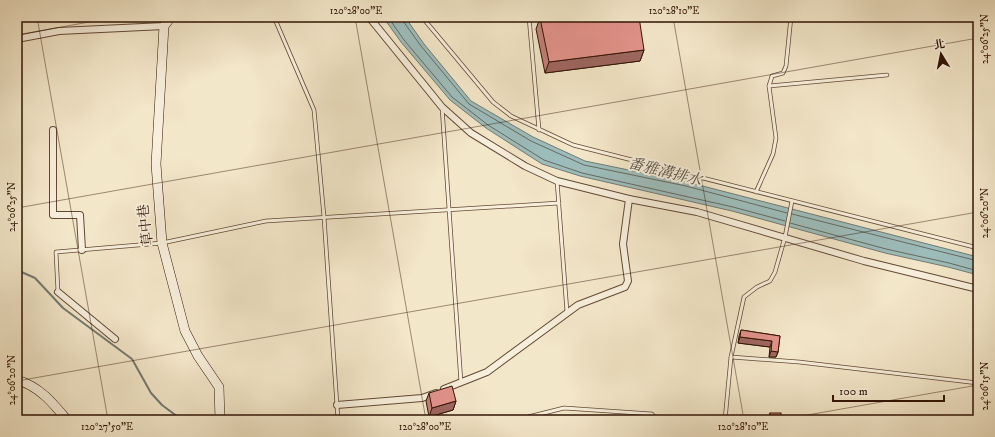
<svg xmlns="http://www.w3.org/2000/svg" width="995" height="437" font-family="'IM FELL DW Pica','Noto Serif TC',serif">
  <rect width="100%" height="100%" fill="#f3e7c9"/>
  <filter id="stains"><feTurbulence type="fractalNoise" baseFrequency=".005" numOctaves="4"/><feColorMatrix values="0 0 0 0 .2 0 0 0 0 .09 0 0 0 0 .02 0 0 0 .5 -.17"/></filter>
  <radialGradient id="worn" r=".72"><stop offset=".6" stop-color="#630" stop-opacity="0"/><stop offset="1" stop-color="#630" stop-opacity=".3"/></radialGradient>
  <path fill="#9dbebd" stroke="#727a73" d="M383,17h22l19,27 47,57 62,36 52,24 102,21 291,75v18l-30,-8 -63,-14 -153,-42 -152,-35 -38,-12 -56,-36 -36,-28 -49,-58z"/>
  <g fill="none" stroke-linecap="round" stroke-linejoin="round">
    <g stroke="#676961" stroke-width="1">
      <path d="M388,17l16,23 48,57 36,28 56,35 38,13 151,34 52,14"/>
      <path d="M402,17l1,4 18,25 48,58 62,37 53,24 102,21 101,27"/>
      <path d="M792,214l186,47"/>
      <path d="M790,223l96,26 63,14 29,8"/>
    </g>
    <path stroke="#727a73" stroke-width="2" d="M17,270l18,8 28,30 69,51 19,34 11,12 16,12 10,3"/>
    <g stroke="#624936" stroke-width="4.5">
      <g id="lane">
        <path d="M274,17l40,93 10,107 14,203"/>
        <path d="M422,17l71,85 18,14 62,29 405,103"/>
        <path d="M529,17l10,113"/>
        <path d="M769,86l118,-11"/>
        <path d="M442,107l19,276"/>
        <path d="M557,181l10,131"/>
        <path d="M756,192l17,-38 3,-16 -7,-52 3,-10 11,-3 3,-7 5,-49"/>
        <path d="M58,292l-2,-40 106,-9 104,-22 293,-18"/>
        <path d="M731,357l68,5 179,21"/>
        <path d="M490,420v-2l38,-1 36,-9 88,6 4,6"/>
        <path d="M725,420l6,-63 13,-60 13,-10 13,-6 5,-9 10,-35 7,-36"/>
      </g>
    </g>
    <g stroke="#624936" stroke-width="8">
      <g id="street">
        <path d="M369,17l73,90 29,26 54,33 32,15 72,18 68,13 167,49 114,28"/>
        <path d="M17,39l42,-8 105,-5v-9"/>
        <path d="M53,130v85h27l2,35"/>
        <path d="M58,292l57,47"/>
        <path d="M444,389l43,-17 91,-67 47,-18 3,-6 -5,-37 6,-45"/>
        <path d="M337,405l85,-7 14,-5"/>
      </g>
    </g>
    <g stroke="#311405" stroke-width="10">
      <g id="secondary">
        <path d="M171,17l-7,9 -8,138 6,79 23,88 13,25 21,31 1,33"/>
        <path d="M17,380c22,6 36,23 50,40"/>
      </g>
    </g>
    <use href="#lane" stroke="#f7efdc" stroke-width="3"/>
    <use href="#street" stroke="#f7efdc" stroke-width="6"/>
    <use href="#secondary" stroke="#f7efdc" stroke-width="9"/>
  </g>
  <g fill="#c27e76" stroke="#311405">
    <path d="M540,18l104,32 -4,11 -95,12 -9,-44z"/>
    <path d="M741,330l39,6 -2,16 -2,5h-7l1,-10 -32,-4 1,-7z"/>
    <path d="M429,393l27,8 -3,9 -24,7 -3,-16z"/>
    <path d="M770,413l11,7h-13z"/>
  </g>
  <g fill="#9e6660" stroke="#311405">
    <path d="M644,50l-4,11 -95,12 4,-11z"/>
    <path d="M740,337l32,4 -2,6 -32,-4z"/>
    <path d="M771,351l7,1 -2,5h-7z"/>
    <path d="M456,401l-3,9 -24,7 3,-9z"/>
  </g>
  <g fill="#e19289" stroke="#311405">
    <path d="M552,17h87l5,33 -95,12 -9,-44z"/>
    <path d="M741,330l39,6 -2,16 -7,-1 1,-10 -32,-4z"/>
    <path d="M452,386l4,15 -24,7 -3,-15z"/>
    <rect x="770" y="413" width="11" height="7"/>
    <rect x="738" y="417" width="11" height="3"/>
    <rect x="802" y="417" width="11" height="3"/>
  </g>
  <path fill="none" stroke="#311405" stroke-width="1" stroke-opacity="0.45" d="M37,17l71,403M355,17l71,403M673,17l71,403M17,35l100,-18M17,208l961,-170M17,381l961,-169M779,420l199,-35"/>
  <g text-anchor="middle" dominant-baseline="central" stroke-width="4" stroke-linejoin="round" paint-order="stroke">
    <g font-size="14" fill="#311405" stroke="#f7efdc">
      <text transform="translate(146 225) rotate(-97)">草中巷</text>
    </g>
    <g font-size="15" font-style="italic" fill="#575045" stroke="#f7efdc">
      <text transform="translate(665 172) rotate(14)">番雅溝排水</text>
    </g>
  </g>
  <rect width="995" height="437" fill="none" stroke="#f3e7c9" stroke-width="44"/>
  <g transform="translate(941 54) rotate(350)" stroke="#f7efdc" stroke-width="3" paint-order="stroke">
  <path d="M0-3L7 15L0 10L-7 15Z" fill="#311405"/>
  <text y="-6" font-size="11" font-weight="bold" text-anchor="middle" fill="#311405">北</text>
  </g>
  <path d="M833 395v6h111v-6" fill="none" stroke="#311405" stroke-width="2"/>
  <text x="839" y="395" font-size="12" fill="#311405" stroke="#f7efdc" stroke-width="3" paint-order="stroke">100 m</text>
  <rect x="22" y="22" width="951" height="393" fill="none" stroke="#311405" stroke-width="1.5"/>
  <g font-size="10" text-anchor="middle" fill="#311405">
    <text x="356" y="14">120°28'00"E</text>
    <text x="674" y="14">120°28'10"E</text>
    <text transform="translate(984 39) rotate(-90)" y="4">24°06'25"N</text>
    <text transform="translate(11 207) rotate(-90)" y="4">24°06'25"N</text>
    <text transform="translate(984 213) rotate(-90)" y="4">24°06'20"N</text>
    <text transform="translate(11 380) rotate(-90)" y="4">24°06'20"N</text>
    <text transform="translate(984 386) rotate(-90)" y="4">24°06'15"N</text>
    <text x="107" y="430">120°27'50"E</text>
    <text x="425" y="430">120°28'00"E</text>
    <text x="743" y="430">120°28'10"E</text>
  </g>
  <rect width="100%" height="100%" filter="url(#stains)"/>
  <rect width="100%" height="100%" fill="url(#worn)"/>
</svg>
